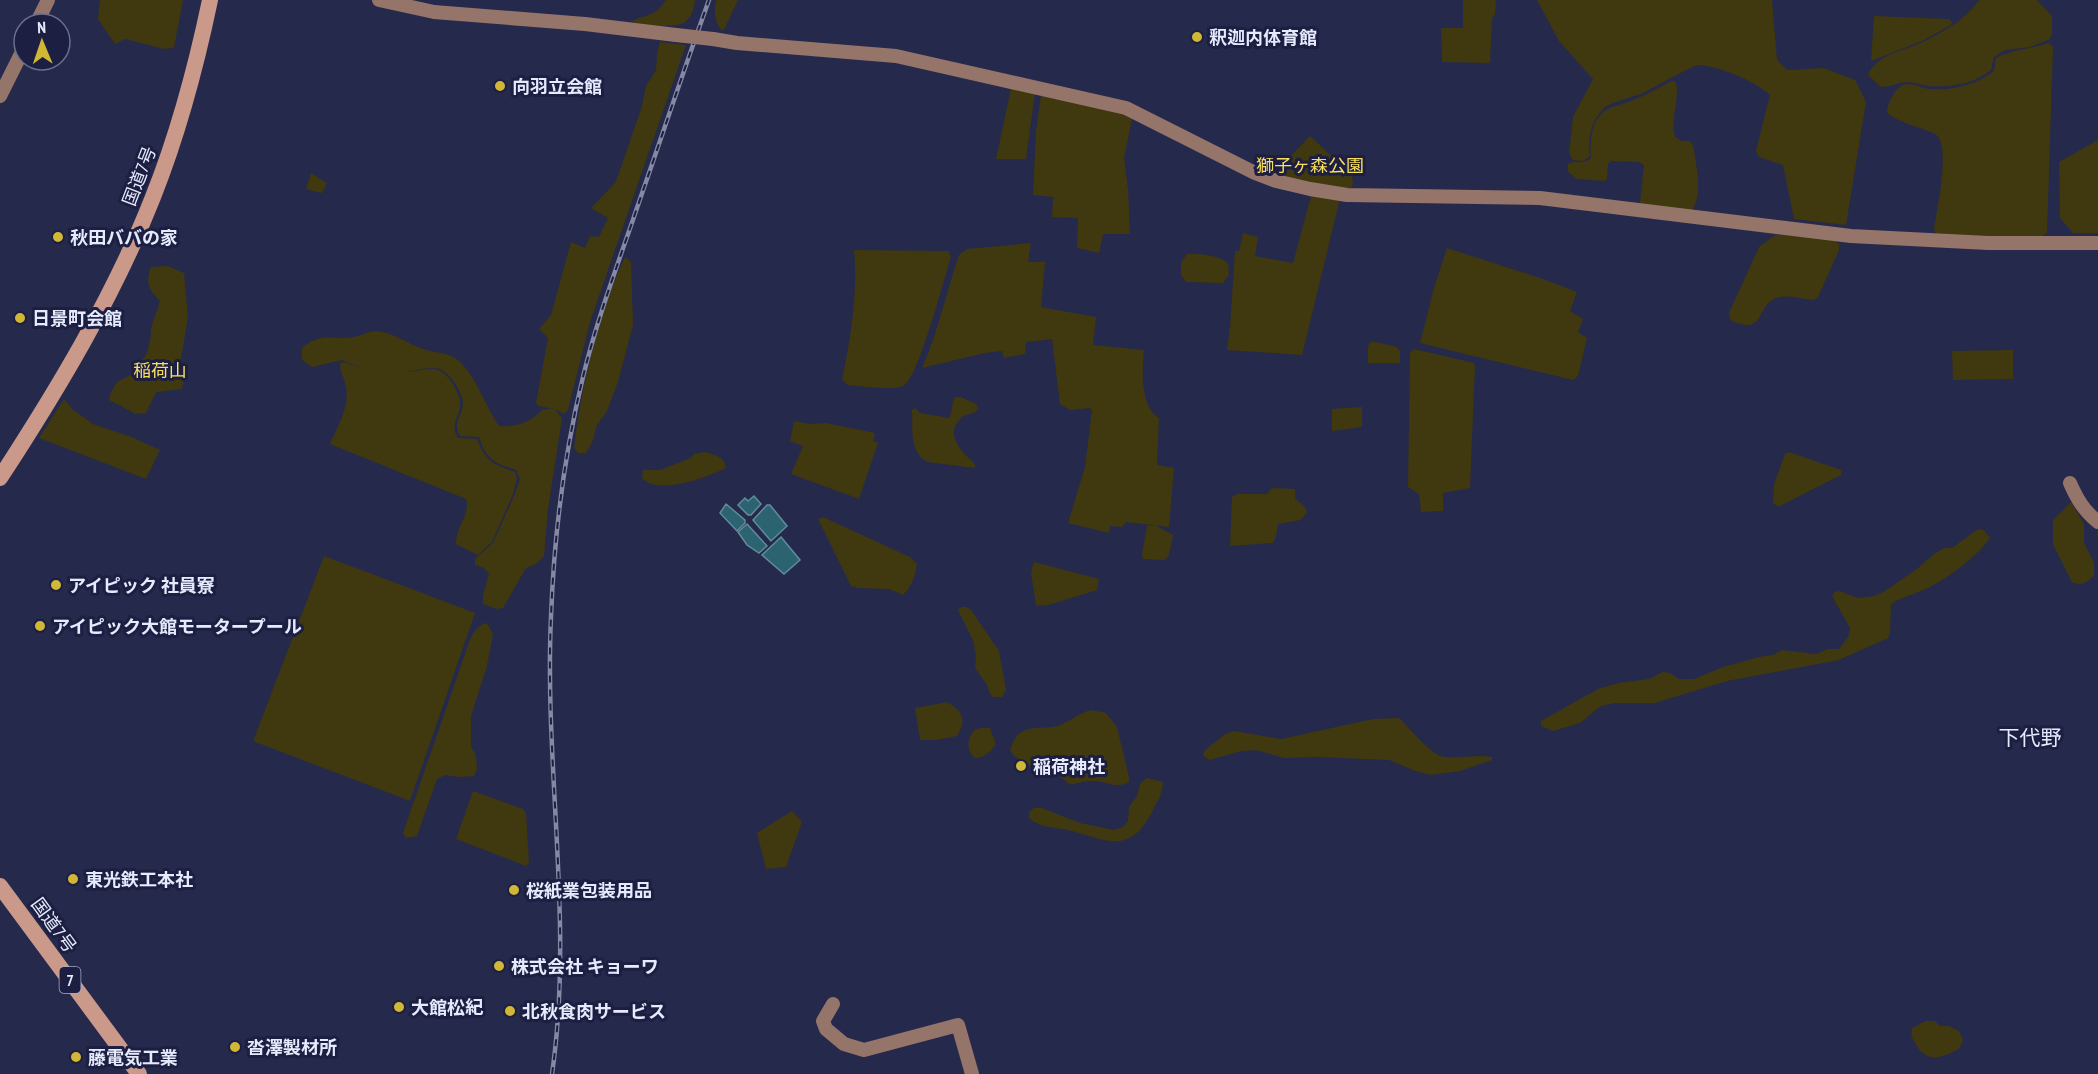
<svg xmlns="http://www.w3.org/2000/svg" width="2098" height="1074" font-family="'PT Sans Narrow','Noto Sans JP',sans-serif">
  <rect width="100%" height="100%" fill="#25294c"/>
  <g fill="#40380e">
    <path d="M100,0h83l-9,48 -10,1 -39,-10 -10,5 -17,-25z"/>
    <path d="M666,0h29c-1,8 -3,17 -10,22 -8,6 -44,5 -53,-1 16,-7 22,-4 34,-21z"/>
    <path d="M716,0h22l-14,30h-3c-7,-10 -7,-18 -5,-30z"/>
    <path d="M1463,0h33l-1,14 -3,5 -2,44 -48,-1 -1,-34h22z"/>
    <path d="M1537,0h235l5,60 10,10 37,-2 31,12 11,22 -20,123 -52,-6 -11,-54 -24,-8 -3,-6 14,-56c-15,-14 -51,-29 -72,-30 -4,0 -45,23 -53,27 -10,5 -36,10 -42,17 -13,14 -15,29 -13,47l-7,5 -10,-1 -4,-7 4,-36 20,-38 -34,-38z"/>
    <path d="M1979,0h58l15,16v17l-2,6 -20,8 -25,3 -11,7 -3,13c-17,14 -42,18 -63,16 -6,-1 -12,-3 -19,-4 -9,0 -18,5 -28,5l-13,-12c10,-22 34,-23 55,-33 22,-11 42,-22 56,-42z"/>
    <path d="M1874,16l75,3 3,3 -1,3 -29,16 -51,20z"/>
    <path d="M660,42l26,3 -96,277 -22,88 -4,4 -9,-5 7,9 -14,91 -4,47 -8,8 -10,4 -23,40 -7,1 -13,-5v-9l6,-21 -6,-7 -8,-2v-6l18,-16 21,-47 6,-17 -4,-9c-21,-7 -30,-10 -37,-33l-19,-1c-8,-14 2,-19 3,-32 0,-12 -15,-35 -27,-36 -4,-1 -24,3 -29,4 8,0 21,-4 28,-3 13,2 27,26 25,38 -2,11 -10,19 -2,31l19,1c9,23 16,25 38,33l2,7 -4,15 -21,48 -14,13 -22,-11c-1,-15 15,-31 10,-45l-136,-55c7,-17 20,-37 16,-57 -1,-8 -6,-14 -6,-23l4,-2 17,6 -19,-8 -30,7 -10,-7v-12c23,-19 33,-5 56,-12 6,-1 11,-5 18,-5 17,1 32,13 47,18 12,4 26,3 35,11 19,17 26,44 41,66 11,1 24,-1 34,-8 9,-7 7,-10 21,-9l-16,-3 -2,-3 12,-65 -9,-9 12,-14 20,-73 14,6 5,-12 9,1 9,-19 -17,-10 24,-25 4,-10 23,-67 4,-20 10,-16 1,-16z"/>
    <path d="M2049,43l4,4 -6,186 -5,3 -40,2 -65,-3 -3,-5c2,-18 18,-86 1,-96 -16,-8 -34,-10 -48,-21 1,-11 8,-28 21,-29 7,0 16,5 23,5 21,2 47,-5 63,-18l2,-13c16,-9 35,-9 53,-15z"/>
    <path d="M1671,81l5,1c4,18 -6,36 -1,55l7,4h8l3,4c3,20 11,50 -2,67l-47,-5 -4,-4 4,-38 -5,-3 -28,-1 -3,3 -1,15 -3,2 -27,-2 -9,-7v-8c7,-5 17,2 23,-7 -1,-18 0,-41 19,-49 8,-3 16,-5 23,-8 13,-5 26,-12 38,-19z"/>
    <path d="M1011,88l24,5 -9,66h-30z"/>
    <path d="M1041,95l88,20 3,4 -8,39 4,31 2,45h-27l-4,19 -22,-5 1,-30 -26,-1 1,-20 -20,-2 3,-64z"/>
    <path d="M1310,136l42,39 1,10 -3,5 -54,-7 -22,-9z"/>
    <path d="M2098,140v93h-25l-13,-15 -1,-56z"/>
    <path d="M311,173l16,10 -5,10 -16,-4z"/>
    <path d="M1311,196l25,2 3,5 -37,152 -75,-5 3,-23 5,-76h4l4,-18 15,4 -3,19 38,7z"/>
    <path d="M1789,234l43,5 7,5v6l-21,47 -4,3c-10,-1 -24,-5 -34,-3 -26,5 -12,41 -50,23l-1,-7 30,-66 16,-12z"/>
    <path d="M1031,243l-3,19h17l-4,45 55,10 -3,28 51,5c-2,20 -4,56 15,68l-2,47 17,3 -5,59 -43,-5 -4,5 -12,-1 -1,7 -41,-10 17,-56 7,-57 -3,-2 -19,2 -10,-6 -8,-65 -26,3 -1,12 -21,4 -2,-7 -17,2 -63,15c16,-36 24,-75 37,-113l8,-6z"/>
    <path d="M1447,248l96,31 34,13 -7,19 13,8 -5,13 9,6 -9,38 -5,4 -153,-37 14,-55z"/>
    <path d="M854,250l94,1 3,5c-6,20 -33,124 -48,130 -10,5 -43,0 -56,-1l-5,-6c9,-42 16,-86 12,-129z"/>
    <path d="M1187,254c15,0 28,0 41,9l1,12 -6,8 -37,-1 -5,-7v-13z"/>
    <path d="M625,257l6,5 2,63 -15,57 -11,29 -10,14 -5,18 -6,10h-8l-4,-5c7,-60 25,-137 51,-191z"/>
    <path d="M168,266l16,7 4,44 -8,48 4,17 -3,7 -25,3 -10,21 -10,1 -27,-14 2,-8 6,-10 17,-9 13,-20 4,-17v-8l9,-27c-11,-11 -15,-19 -9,-34z"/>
    <path d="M1371,341l26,6 3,4v12h-32v-17z"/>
    <path d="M1414,349l60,14 1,3 -5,122 -27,5v18l-22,1 -2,-18 -11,-7 2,-134z"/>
    <path d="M2013,350v29l-60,1 -1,-29z"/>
    <path d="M955,397h6l15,7 2,5c-4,6 -11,4 -16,8 -19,17 0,35 13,47v4l-47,-6c-19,-9 -15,-34 -16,-52l3,-2 5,5 29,5c4,-7 2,-13 6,-21z"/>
    <path d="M64,399l8,10 21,15 36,12 31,14 -14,29 -107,-41z"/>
    <path d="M1362,407v20l-30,4v-22z"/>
    <path d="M794,421l17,3 15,-1 49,10 -2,8 5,2 -19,56 -68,-25 12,-28 -13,-5z"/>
    <path d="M705,452c9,3 20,4 21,16 -18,9 -68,28 -84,10l1,-8h17l31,-12 3,-4z"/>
    <path d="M1789,452l52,18v5l-63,32 -5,-4 1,-18 11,-31z"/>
    <path d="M1272,488l23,1v9l9,8 3,6 -6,8 -23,4 -2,12 -3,7 -43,3 2,-49 5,-3h30z"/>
    <path d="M2071,502l13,22v19l10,20v13c-8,6 -12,11 -22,6l-19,-38v-24z"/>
    <path d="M823,517l87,40 7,7c-2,11 -5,23 -14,31l-14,-6 -31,-1 -7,-2 -33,-67z"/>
    <path d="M1155,525l18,10 -4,20 -4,5 -22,-1 -1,-5 5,-28z"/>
    <path d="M1978,529l6,1 6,8c-14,19 -39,38 -60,49 -12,6 -26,9 -39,17l-1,29 -2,5 -49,22 -112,21 -72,22h-41l-13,3 -21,17 -27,8 -12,-5v-5l57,-32 20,-6 31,-4 14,-7 7,1 9,6h15l29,-12 36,-10 14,-2 9,-5 34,4 12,-5h11l9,-12 2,-9 -18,-32 3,-4 5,-1 17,7 18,-2 10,-5 33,-23 16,-14 10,-6h8z"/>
    <path d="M324,556l151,57 -65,188 -157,-60z"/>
    <path d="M1034,562l65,17 -2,11 -49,15 -12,1 -5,-33z"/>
    <path d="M961,607h5l5,3 28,41 7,39 -4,7h-9l-3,-3 -3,-9 -12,-17 1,-12 -3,-16 -15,-30z"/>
    <path d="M487,623l6,11 -6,32 -16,50v31l5,8 1,14 -3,7 -16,1 -13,-2 -8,4 -20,57 -11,2 -3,-5 61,-176c5,-13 8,-31 23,-34z"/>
    <path d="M947,702c16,9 20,19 10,34l-21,4h-16l-5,-32z"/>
    <path d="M1092,710l14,3 11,14 12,50v5c-14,8 -24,-2 -38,-1 -6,0 -14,2 -20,4l-20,-15h-14l-23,-14 -4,-6c3,-8 5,-15 13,-19 10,-5 24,-2 34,-5 13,-4 22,-14 35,-16z"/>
    <path d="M1399,718c11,10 32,38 46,39 15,2 31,-3 47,0v3l-32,11 -30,4 -15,-4 -26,-11 -72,-3 -33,1 -28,-8 -15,1 -31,9 -7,-4 1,-5 21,-17 9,-3 47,8 92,-20z"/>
    <path d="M981,728h9l6,16c-6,8 -11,14 -22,14 -8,-9 -7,-18 0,-28z"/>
    <path d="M1147,778l16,4c0,12 -6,19 -11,30 -23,45 -47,27 -84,18 -12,-2 -30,-3 -39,-12v-6l5,-4h8l38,15 34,7 9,-3 5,-6 1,-14 8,-11 3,-12z"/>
    <path d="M473,791l50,18 3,4 3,49 -3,4 -70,-27z"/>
    <path d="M792,811l10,11 -16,45 -20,2 -9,-36z"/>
    <path d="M1926,1021h9l5,5h9l10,5 4,9 -4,9c-15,8 -31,15 -42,-3 -4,-6 -7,-10 -5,-18z"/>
  </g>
  <g fill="#2b6371" stroke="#638c9b" stroke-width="1.5">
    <path d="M754,496l7,8 -10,11h-3l-10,-10 7,-7 3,3z"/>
    <path d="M726,504l19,16v3l-8,8 -17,-18z"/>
    <path d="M767,505h3l17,21 -16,15 -18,-21z"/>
    <path d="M747,524l20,22 -8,7 -12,-8 -9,-13z"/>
    <path d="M781,537l19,23 -16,14 -22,-19z"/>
  </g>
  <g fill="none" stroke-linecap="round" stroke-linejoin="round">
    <g stroke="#95746a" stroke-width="14">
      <path d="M379,0l55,12 151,12 91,11"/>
      <path d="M36,24l12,-24"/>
      <path d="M713,39l24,4 159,13 230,52 129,65 21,8 34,8 37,6 193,3 311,38 137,7h110"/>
      <path d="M0,96l24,-48"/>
      <path d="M2070,483c7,16 14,28 28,39"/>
      <path d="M833,1004l-10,17 3,8 18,15 20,6 94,-25 14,49"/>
    </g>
    <g stroke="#cb998a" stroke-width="16">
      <path d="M0,478c58,-89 114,-182 153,-281 25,-63 43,-130 57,-197"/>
      <path d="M0,886l139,188"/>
    </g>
    <g stroke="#8589a4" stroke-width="4.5">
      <path id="rail" d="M552,1074c22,-152 -8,-305 -1,-457 3,-81 13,-162 32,-240 14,-58 35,-113 54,-169 24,-69 47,-139 72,-208"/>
    </g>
    <use href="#rail" stroke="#1c1f41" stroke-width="2" stroke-dasharray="7" stroke-linecap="butt"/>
    <path stroke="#95746a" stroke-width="14" d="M676,35l37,4"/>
  </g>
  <g fill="#d1b736" stroke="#1c1f41" stroke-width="2">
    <circle cx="1197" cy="37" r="6"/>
    <circle cx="500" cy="86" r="6"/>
    <circle cx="58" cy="237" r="6"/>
    <circle cx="20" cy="318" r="6"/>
    <circle cx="56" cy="585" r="6"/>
    <circle cx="40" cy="626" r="6"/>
    <circle cx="1021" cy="766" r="6"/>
    <circle cx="73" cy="879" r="6"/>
    <circle cx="514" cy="890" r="6"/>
    <circle cx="499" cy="966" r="6"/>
    <circle cx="399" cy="1007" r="6"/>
    <circle cx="510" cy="1011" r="6"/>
    <circle cx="235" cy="1047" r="6"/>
    <circle cx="76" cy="1057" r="6"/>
  </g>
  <g text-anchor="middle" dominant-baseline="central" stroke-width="6" stroke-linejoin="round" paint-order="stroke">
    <rect fill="#1c1f41" stroke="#a9adc5" stroke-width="1.5" x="59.5" y="967" width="21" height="26" rx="4.5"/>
    <g font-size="16" font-weight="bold" fill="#e6eafd">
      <text x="70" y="980">7</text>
    </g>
    <g font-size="18" font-weight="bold" fill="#e6eafd" stroke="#1c1f41" text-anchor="start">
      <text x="1209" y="37">釈迦内体育館</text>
      <text x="512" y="86">向羽立会館</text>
      <text x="70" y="237">秋田ババの家</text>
      <text x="32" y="318">日景町会館</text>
      <text x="68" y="585">アイピック 社員寮</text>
      <text x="52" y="626">アイピック大館モータープール</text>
      <text x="1033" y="766">稲荷神社</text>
      <text x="85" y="879">東光鉄工本社</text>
      <text x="526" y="890">桜紙業包装用品</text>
      <text x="511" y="966">株式会社 キョーワ</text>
      <text x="411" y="1007">大館松紀</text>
      <text x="522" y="1011">北秋食肉サービス</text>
      <text x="247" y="1047">沓澤製材所</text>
      <text x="88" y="1057">藤電気工業</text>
    </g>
    <g font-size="18" fill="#f9df5f" stroke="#1c1f41">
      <text x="1310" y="165">獅子ヶ森公園</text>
      <text x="160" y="370">稲荷山</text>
    </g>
    <g font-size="18" fill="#e6eafd" stroke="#1c1f41">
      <text transform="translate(139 176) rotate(-69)">国道7号</text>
      <text transform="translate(54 925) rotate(54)">国道7号</text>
    </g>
    <g font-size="21" fill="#e6eafd" stroke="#1c1f41">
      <text x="2030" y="737">下代野</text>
    </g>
  </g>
  <g transform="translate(42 42) rotate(358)"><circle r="28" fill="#1c1f41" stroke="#6d708c" stroke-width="1.5"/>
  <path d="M0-4.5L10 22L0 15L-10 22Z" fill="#d1b736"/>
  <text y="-9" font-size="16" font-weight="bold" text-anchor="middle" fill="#e6eafd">N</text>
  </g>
</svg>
